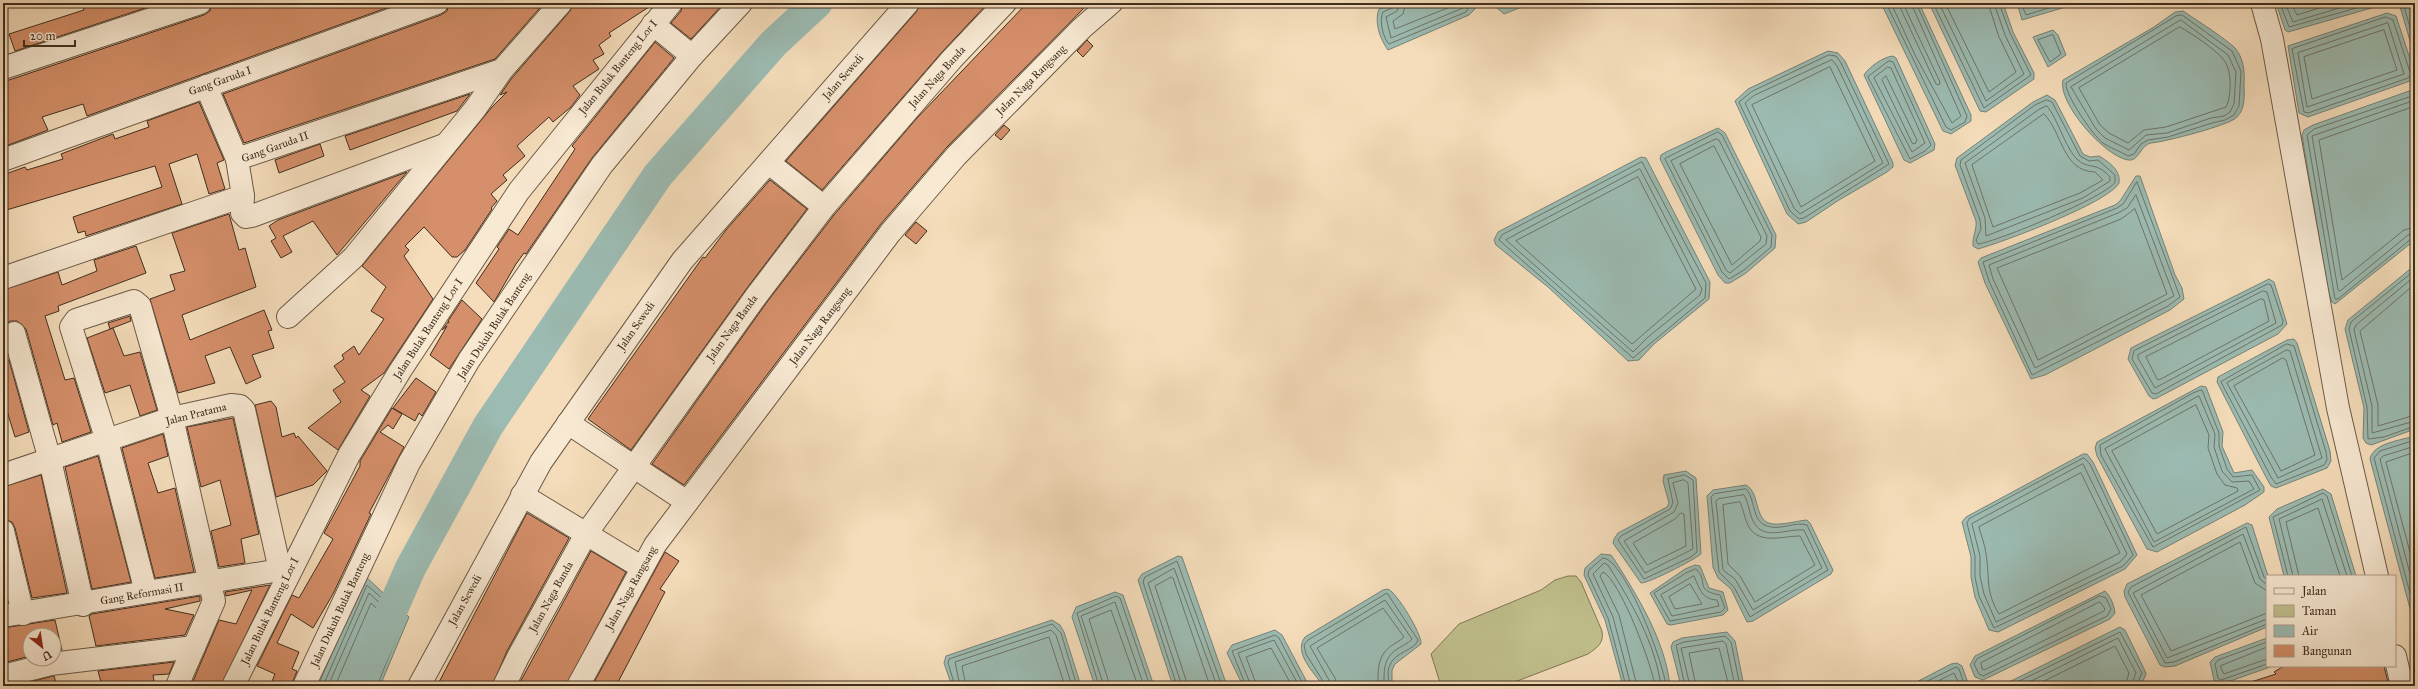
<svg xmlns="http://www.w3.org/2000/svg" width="2418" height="689" font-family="'IM FELL Great Primer',serif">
  <rect width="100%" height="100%" fill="#f5ddbb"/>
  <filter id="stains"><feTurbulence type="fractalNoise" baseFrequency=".005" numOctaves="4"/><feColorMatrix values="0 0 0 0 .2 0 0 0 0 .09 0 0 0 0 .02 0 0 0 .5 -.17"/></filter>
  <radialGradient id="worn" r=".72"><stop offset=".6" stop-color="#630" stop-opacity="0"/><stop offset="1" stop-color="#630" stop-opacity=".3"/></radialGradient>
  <path fill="#c0c08d" stroke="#807756" d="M1568,576h8l5,6 21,49c2,12 -4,16 -14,23l-84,32h-63l-10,-32 28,-30 82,-34 14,-10z"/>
  <g fill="#9cbbb2" stroke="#778377">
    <path d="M1396,3h79v6l-6,6 -81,35c-8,-11 -14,-28 -9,-41z"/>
    <path d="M1495,3h37l-28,11 -8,-7z"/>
    <path d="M1881,3h38l52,112v6l-20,13 -8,-3z"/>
    <path d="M1929,3h74l10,29 21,41v6l-48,33 -6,-1z"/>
    <path d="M2017,3h62l-57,17z"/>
    <path d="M2276,3h113l-101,29 -3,-2z"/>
    <path d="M2399,3h16v55z"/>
    <path d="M2183,11c12,8 43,28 52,37 8,9 10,23 9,35 0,11 2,25 -7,34 -6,8 -73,25 -86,26 -11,2 -12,19 -23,17 -24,-4 -71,-58 -65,-80l91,-53 21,-15z"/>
    <path d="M2387,13l9,3 19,58 -5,7 -102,36 -9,-4 -11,-67z"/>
    <path d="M2053,30l5,5 8,20 -18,12 -15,-30z"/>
    <path d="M1828,51l10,2 7,8 48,102v4l-6,5 -48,28 -33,22 -8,2 -11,-10 -52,-113 13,-12z"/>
    <path d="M1893,56l3,2 39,86 -1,6 -24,13 -6,-3 -40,-85c5,-8 19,-18 29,-19z"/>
    <path d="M2412,90l3,1v149l-80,64 -3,-2 -4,-11 -26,-156 2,-5 9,-5z"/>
    <path d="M2047,95l8,5 28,54 7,3 9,-1c10,6 22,14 20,27 -11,20 -116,59 -141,66l-5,-3c-1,-9 4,-16 3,-25l-21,-56 2,-7 76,-56z"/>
    <path d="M1718,128l7,5 51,102 -1,13 -29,25 -16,10h-5l-7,-8 -58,-116 1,-4 5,-3z"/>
    <path d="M1641,157l5,1 64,124 -1,17 -55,45 -15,16 -11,1 -80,-74 -52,-42 -2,-5 4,-8z"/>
    <path d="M2136,176h4l35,99 7,13 2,11 -14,11 -125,65 -14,4 -46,-96 -7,-21 3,-4 134,-53 5,-4z"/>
    <path d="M2415,265v164l-44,16 -5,-2 -3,-5 1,-30 -19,-79 3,-9z"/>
    <path d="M2269,279l5,3 13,42 -9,10 -121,64 -4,1 -4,-3 -21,-37 3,-11z"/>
    <path d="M2294,339l3,4 33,108 1,10 -4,7 -51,20 -5,-2 -4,-7 -50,-97 1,-5 69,-37z"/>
    <path d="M2201,386l5,1 17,45 -1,14 12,27 18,-3 12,17v5l-19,13 -88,47 -10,-3 -50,-93 -2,-8 2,-6z"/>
    <path d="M2415,436v191l-45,-168c3,-16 32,-19 45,-23z"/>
    <path d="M2083,454h4l6,8 44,93 -12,14 -127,63 -9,-2 -14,-33 -4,-20v-20l-9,-35 4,-5z"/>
    <path d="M1686,471l10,7 5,76c-7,6 -54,30 -60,29l-28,-40 1,-4 4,-6 49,-26 2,-4 -6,-22 1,-6z"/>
    <path d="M1746,485c15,8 7,37 27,39 10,1 23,-3 34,-4l3,3 23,47 -2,4 -78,47 -6,1 -16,-33 -13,-11 -5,-11 -6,-71 6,-6z"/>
    <path d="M2323,489l8,5 25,82h-72l-15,-59 8,-8z"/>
    <path d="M2247,523l5,2 16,51 -1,51 -92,39 -10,1 -5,-2 -35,-68 -1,-6 3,-7z"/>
    <path d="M1601,554l10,1 3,4c24,38 51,81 56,127h-47l-18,-66 -21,-45 1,-7z"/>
    <path d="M1178,556l4,1 45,129h-54l-35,-106 4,-6z"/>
    <path d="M1695,565l5,1 9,22 14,4 5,18 -5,5 -52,10 -4,-1 -17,-31 35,-24z"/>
    <path d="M365,576l44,41 -29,69h-62z"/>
    <path d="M1388,589c9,4 34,45 33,55l-26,20 -3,6v16h-69c-9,-14 -30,-33 -18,-49l78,-47z"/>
    <path d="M2105,591c6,6 9,14 10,22l-5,6 -127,61 -8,-3 -5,-12 5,-9z"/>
    <path d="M1115,592l8,3 31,91h-59l-23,-69 4,-10z"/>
    <path d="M1052,620l8,5 4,7 17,54h-129l-8,-23 2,-7z"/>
    <path d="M2120,627l5,3 21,43c-1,6 -4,10 -10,13h-135z"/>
    <path d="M1275,630l7,5 27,51h-66l-16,-33 5,-8z"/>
    <path d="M1727,632l8,9 9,45h-63l-10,-39 2,-5 9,-4z"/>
    <path d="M2267,638v28h6l-54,19 -5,-5 -4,-18 5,-5z"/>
    <path d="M1957,663l5,3 7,20h-60l42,-22z"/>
  </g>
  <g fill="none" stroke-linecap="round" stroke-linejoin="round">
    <g stroke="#6e7468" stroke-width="1">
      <path d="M1395,3l-1,4 -11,5c-4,8 0,26 6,32l77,-32 5,-9"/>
      <path d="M1400,3l-3,8 -11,6 5,21 72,-30 3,-5"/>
      <path d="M1406,3l-3,11 -10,7 2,8 65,-26"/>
      <path d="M1886,3l60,124 5,3 14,-8 2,-6 -51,-113"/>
      <path d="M1891,3l24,52 37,68 9,-7 -50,-113"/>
      <path d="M1898,3l38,81 3,1 1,-3 -34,-72 -1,-7"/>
      <path d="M1933,3l51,105 47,-33 -21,-42 -11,-30"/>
      <path d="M1939,3l47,98 38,-27 -19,-39 -11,-32"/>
      <path d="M1945,3l44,89 27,-20 -17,-35 -11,-34"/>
      <path d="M2021,3l5,12 39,-12"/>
      <path d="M2280,3l9,24 85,-24"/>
      <path d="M2285,3l8,19 63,-19"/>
      <path d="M2291,3l6,12 38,-12"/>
      <path d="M2403,3l12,42"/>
      <path d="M2182,15l50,36 9,20 -2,35 -5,9 -9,5 -13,3 -44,14 -20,3 -7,4 -7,10 -6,2c-8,-5 -18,-8 -25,-13 -10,-7 -39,-50 -37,-60l110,-67z"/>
      <path d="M2386,17l7,3 18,55 -3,3 -100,35 -4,-1 -12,-63z"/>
      <path d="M2181,20l47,35 8,17 -2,32 -4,8 -6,4 -13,2 -44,15 -21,2 -17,15 -24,-12 -9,-9 -25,-42z"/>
      <path d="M2388,23l16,51 -97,33 -9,-54z"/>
      <path d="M2180,27c11,6 35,22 43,32 9,9 9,37 3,48l-60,20 -22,3 -16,13 -19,-10 -9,-8 -21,-37z"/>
      <path d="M2384,30l13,40 -85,29 -8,-42z"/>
      <path d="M2053,35l8,19 -11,8 -12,-22z"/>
      <path d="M1829,55l7,1 5,7 48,101 -85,54 -5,1 -9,-8 -51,-109 12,-10z"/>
      <path d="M1832,60l5,6 46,97 -83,51 -6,-6 -49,-105 8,-7z"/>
      <path d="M1889,61l4,1 38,83 -6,6 -15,8 -42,-82z"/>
      <path d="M1830,67l45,94 -74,46 -49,-102z"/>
      <path d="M1888,67l3,1 34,75 -13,9 -38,-74z"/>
      <path d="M1886,76l31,64 -2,4 -3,-1 -30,-63z"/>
      <path d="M2415,95l-101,34 -7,6 28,164h3l73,-60 4,-1"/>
      <path d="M2047,100l5,2 28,54 9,5 9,-1 17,15v7c-7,14 -119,60 -137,62l-2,-4 5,-11 -1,-9 -20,-55 1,-5 74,-55z"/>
      <path d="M2415,100l-103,36 26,154 2,1 68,-56 7,-2"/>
      <path d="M2047,106c11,13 19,44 31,54 11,10 18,1 32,17v4l-27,17 -97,38 -1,-18 -20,-55 73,-53z"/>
      <path d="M2415,106l-96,34 23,140 62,-50 11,-3"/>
      <path d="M2044,114c19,19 18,57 51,58l8,8 -23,13 -87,34 -21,-62z"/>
      <path d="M1718,132l4,3 50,100 -1,12 -27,23 -15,9 -7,-7 -57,-113z"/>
      <path d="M1716,139l3,1 48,96 -1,8 -36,29 -4,-3 -55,-109z"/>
      <path d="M1714,146l47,91 -1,4 -28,24 -52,-101z"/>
      <path d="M1642,162l64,121 -1,15 -72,60 -134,-118 3,-5z"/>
      <path d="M1640,169l62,120 -2,6 -52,42 -15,15 -127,-112z"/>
      <path d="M1638,177l58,112 -64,55 -116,-103z"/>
      <path d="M2137,182l43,115 -12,9 -136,69 -43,-94 -6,-19 134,-54 6,-4z"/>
      <path d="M2136,195l38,101 -139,72 -42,-89 -4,-14 129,-52 9,-5z"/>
      <path d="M2135,209l32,85 -129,66 -41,-92 124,-49z"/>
      <path d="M2415,270l-64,52 -2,7 18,78 1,32 16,-2 31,-11"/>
      <path d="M2415,276l-59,49 -2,5 18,76v27l43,-12"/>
      <path d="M2268,284l3,1 12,36 -1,4 -126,69 -4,-1 -20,-34 2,-8z"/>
      <path d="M2415,284l-55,47 18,74v21l37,-11"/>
      <path d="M2263,291l4,1 9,31 -121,65 -17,-30v-3z"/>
      <path d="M2261,299l3,1 5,21 -110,59 -2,-1 -11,-22z"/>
      <path d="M2287,344l7,2 32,106 1,8 -3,5 -48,19 -5,-7 -50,-95z"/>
      <path d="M2287,350l3,1 32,107 -44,20 -51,-95z"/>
      <path d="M2283,358l3,2 29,95 -34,16 -47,-85z"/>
      <path d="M2202,390l17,43v13l8,23 6,8 19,-2 8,15 -107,57 -52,-92 -1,-10 93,-52z"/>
      <path d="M2199,396l16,38 -1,13 8,24 10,11 17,-1 5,8 -100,53 -49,-93z"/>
      <path d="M2196,405l13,30 -1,13 9,26 8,11 12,3 1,3 -81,43 -45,-83z"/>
      <path d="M2415,440l-35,11 -6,7 41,154"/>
      <path d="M2415,446l-32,10 -3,3 35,134"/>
      <path d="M2415,452l-29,10 29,109"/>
      <path d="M2084,458l6,6 43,91 -10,11 -129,62 -15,-32 -4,-19v-21l-8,-33 2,-4z"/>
      <path d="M2083,464l44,90 -7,8 -124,60 -12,-28 -4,-18v-20l-8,-32z"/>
      <path d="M2081,473l39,80 -121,61c-14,-23 -9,-36 -13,-60 -1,-10 -5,-18 -7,-27z"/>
      <path d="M1685,475l8,5 4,72 -6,5 -47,22 -26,-39 3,-4 49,-27 3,-6 -5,-24z"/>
      <path d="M1684,480l4,3 5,66 -48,24 -21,-32 50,-29 4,-9 -5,-20z"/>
      <path d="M1746,489c10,10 5,32 21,37 13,5 28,-5 40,-1l21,45 -78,47 -16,-30 -15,-15 -8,-75 3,-3z"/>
      <path d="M1744,495c5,8 5,18 9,26 10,21 35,7 51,9l18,38 -69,42 -18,-31 -12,-9 -7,-69 2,-2z"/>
      <path d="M1740,502c3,6 4,14 7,21 9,23 35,13 53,13l15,29 -60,37 -15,-26 -12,-12 -5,-59z"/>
      <path d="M1681,513l3,1 2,32 -39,19 -14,-22 42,-24z"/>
      <path d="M1696,569c14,13 -3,21 24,26l5,13 -4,4 -51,9 -16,-28 32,-20z"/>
      <path d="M1694,576c6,13 7,23 23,24l2,6 -47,10 -11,-21z"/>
      <path d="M2288,576l-15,-59 50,-24 4,3 25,80"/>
      <path d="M2293,576l-14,-57 43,-20 25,77"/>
      <path d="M2299,576l-13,-54 32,-14 22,68"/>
      <path d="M2267,580l-3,-3 -18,-50 -115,60 -3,5 37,71 9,-1 93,-38"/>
      <path d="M1690,584l12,20 -27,5 -6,-12z"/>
      <path d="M2267,585l-7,-6 -17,-45 -110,59 34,65 100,-39"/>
      <path d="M2267,591l-12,-8 -15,-41 -99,53 30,56 96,-38"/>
      <path d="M2100,596l6,2 5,11 -4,7 -124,60 -4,-2 -5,-10 3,-5z"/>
      <path d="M2100,602l5,7 -1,2 -120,59 -2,-1 -1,-6z"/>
      <path d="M2267,642l-49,18 -3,4 3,14 3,2 46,-16"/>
      <path d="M2267,647l-47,19 4,8 43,-15"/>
      <path d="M323,686l44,-101 37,33 -27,68"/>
      <path d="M328,686l41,-93 29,27 -26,66"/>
      <path d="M335,686l36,-83 20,19 -25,64"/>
      <path d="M955,686l-7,-23 1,-4 103,-35 9,9 16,53"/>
      <path d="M960,686l-5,-24 96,-32 5,5 16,51"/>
      <path d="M966,686l-4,-20 87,-29 16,49"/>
      <path d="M1099,686l-22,-73 39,-17 4,2 30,88"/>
      <path d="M1104,686l-23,-70 34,-14 29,84"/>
      <path d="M1110,686l-21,-67 22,-9 27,76"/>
      <path d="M1177,686l-34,-104 2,-5 32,-16 45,125"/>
      <path d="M1182,686l-34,-103 26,-15 43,118"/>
      <path d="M1188,686l-33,-100 16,-9 2,1 37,108"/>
      <path d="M1246,686l-14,-35 43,-16 4,3 25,48"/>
      <path d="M1251,686l-13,-33 36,-13 25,46"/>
      <path d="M1257,686l-11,-29 25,-9 21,38"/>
      <path d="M1326,686l-20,-32 -2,-9 4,-5 79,-47 31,47c-3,11 -24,11 -29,27 -2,5 0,13 0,19"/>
      <path d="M1331,686l-2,-6 -19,-34 75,-46 27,39c-3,4 -9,6 -13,9 -16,9 -15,22 -15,38"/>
      <path d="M1337,686l-2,-8 -18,-30 66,-40 21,29c-4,4 -9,6 -13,9 -14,10 -13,25 -13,40"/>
      <path d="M1626,686l-18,-68 -20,-43 1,-5 14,-12c22,1 61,106 63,128"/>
      <path d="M1631,686l-18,-69 -20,-43 11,-11 4,2c23,37 47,77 53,121"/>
      <path d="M1637,686l-18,-71 -19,-39 3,-4c17,8 49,93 52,114"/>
      <path d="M1685,686l-9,-41 8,-3 41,-6 6,6 9,44"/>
      <path d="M1690,686l-9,-38 42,-7 3,3 9,42"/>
      <path d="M1696,686l-7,-33 30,-5 10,38"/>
      <path d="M1917,686l39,-19 3,2 6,17"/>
      <path d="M1928,686l26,-13 6,13"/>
      <path d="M2009,686l111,-54 22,41 -6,13"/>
      <path d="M2021,686l97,-48 18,35 -5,13"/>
      <path d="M2034,686l81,-40 14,27 -4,13"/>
    </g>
    <path stroke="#9cbbb2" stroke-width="31" d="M359,686l51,-117 78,-143 170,-251 115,-131 44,-41"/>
  </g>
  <g fill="#d58f6a" stroke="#3f2e1e">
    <path d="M82,3h78l-145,48 -6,-17 75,-24z"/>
    <path d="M212,3h188l-313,113 -4,-12 -41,13 6,13 -45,17v-65l201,-67 6,-4z"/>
    <path d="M449,3h95l-49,56 -251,84 -21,-49 218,-79 6,-4z"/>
    <path d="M573,3h82l-46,30 2,3 -12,9 5,9 -11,6 6,9 -26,17 7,9 -9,12 -18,15 -4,-5 -32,29 8,10 -22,19 4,5 -16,14 6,7 -6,7 1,1 -27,41 -8,7h-5l-28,-30 -19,19 4,4 -5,6 29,43 -49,74 -23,17 9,6 -32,54 -30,-22 33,-26 -8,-12 12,-8 -11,-16 10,-7 -2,-4 12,-9 5,9 25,-36 -13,-8 15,-24 -24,-21 130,-159 15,-15 -7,3 12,-17 58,-67z"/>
    <path d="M683,3h41l-33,36 -20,-16 10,-12z"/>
    <path d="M920,3h68l-45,48 -121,139 -36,-29 131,-150z"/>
    <path d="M1027,3h62l-142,144 -67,78 -196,260 -32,-21 115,-162 67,-87 83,-97z"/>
    <path d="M1087,40l6,6 -10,11 -6,-6z"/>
    <path d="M655,42l19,16 -82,100 -66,96 -2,-1 -8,11 -22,38 -18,-19 23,-34 -2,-2 12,-18 9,6 57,-86 -3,-3z"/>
    <path d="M470,94l-13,17 -107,39 -5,-14z"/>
    <path d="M199,102l25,58 -7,3 8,26 -16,5 -12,-40 -28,10 13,40 -96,32 -1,-5 -7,2 -5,-16 89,-30 -7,-21 -152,45v-36l22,-8 2,3 36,-11 -2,-5 52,-20 2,5 34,-12 -2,-6z"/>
    <path d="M1004,125l6,5 -9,10 -6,-5z"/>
    <path d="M320,144l4,12 -45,17 -4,-13z"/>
    <path d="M407,172l-70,83 -24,-34 -30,15 9,16 -11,6 -10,-17 5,-3 -7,-12 9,-6z"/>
    <path d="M770,180l37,29 -60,79 -116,162 -43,-31 115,-162 2,1 21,-28z"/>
    <path d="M229,214l10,36 6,-2 11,39 -74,28 8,25 74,-30 8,20 -4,1 6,17 -22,7 9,22 -15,7 -16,-37 -25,9 10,27 -37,10 -28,-94 25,-9 -5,-15 15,-4 -13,-38z"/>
    <path d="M916,222l11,9 -11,13 -11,-9z"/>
    <path d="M136,246l10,27 -88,33 1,5 -14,5 20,64 9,-2 17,54 -29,10 -5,-19 -4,2 -27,-96 -9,-8h-7l-7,6v-37l55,-18 4,13 35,-14 -3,-11z"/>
    <path d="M462,300l20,19 -33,50 -19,-14 17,-29 -5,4 6,-8 1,1 -1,-2z"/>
    <path d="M130,316l1,5 -21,8 -2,-6z"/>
    <path d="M113,328l11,28 16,-4 17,58 -17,6 -10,-31 -25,8 -18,-55z"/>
    <path d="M9,360l20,72 -14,5 -8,-26 -4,2v-52z"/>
    <path d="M416,378l20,14 -14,24 -3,-3 -4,8 -22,-13z"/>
    <path d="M271,401l5,6 6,30 12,-4 2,5 2,-2 29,35 -14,14 -37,12 -21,-92z"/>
    <path d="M392,408l10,6 -9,15 -5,-4 -8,7 24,15 -35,66 2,1 -38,80 -20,34 -22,-14 -14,29 22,9 -7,17 5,2 -6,15h-21l5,-12 -18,-8 35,-71 7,3 34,-59 -9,-6 36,-67v-5z"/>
    <path d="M233,418l26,116 -18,5 4,24 -26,4 -8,-36 20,-6 -11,-45 -19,7 -14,-60z"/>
    <path d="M163,434l5,22 -20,7 10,30 17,-5 19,84 -39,6 -33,-130z"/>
    <path d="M98,456l33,126 -39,7 -27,-122z"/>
    <path d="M41,475l26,118 -35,5 -17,-70 -3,-6 -9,-3v-32z"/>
    <path d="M527,513l42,25 -62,113 -15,35h-55z"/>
    <path d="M591,551l35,21 -60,114h-48z"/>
    <path d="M665,552l14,9 -19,28 5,3 -49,94h-24z"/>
    <path d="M270,585l-49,101h-30l28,-66 17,4 16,-34 -26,6 -1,-4z"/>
    <path d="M200,596v5l-35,8 29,6 -9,20 -89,11 -7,-30 3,-2z"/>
    <path d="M55,620l7,30 -8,1v-16h-24v21l-27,7v-35z"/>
    <path d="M174,662l-5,12 -16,1 2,11h-53l-4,-15z"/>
    <path d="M2284,666h100l5,20h-140l-1,-3 28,-9 -2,-2z"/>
    <path d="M54,676l3,10h-42l38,-10z"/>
  </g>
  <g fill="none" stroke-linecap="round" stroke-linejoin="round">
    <g stroke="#6c5a45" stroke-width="24">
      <g id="minor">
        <path d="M2262,3l10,36 66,369 39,168"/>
        <path d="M653,24l39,32"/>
        <path d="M3,68l197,-65"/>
        <path d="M206,86l31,73"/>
        <path d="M3,160l434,-157"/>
        <path d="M769,163l55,44"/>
        <path d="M243,196l-1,17 4,4 6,-1 192,-71"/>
        <path d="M3,278l240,-82 -6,-37 265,-89"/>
        <path d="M288,317l65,-59 122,-149 27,-39 59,-67"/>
        <path d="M14,333l36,127 33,145"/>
        <path d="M568,423l119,79"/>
        <path d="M3,475l169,-57 59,-13 9,1 4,4 36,160 5,11"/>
        <path d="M522,495l119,72"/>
        <path d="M3,531l20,83"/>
        <path d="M146,592l-39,-151 -36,-114 5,-7 58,-19 6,5 32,112 42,183 -37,85"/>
        <path d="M3,616l277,-46"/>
        <path d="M2395,656l7,30"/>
        <path d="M3,676l48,-12 143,-17"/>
        <path d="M233,686l116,-231 51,-84 119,-180 152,-188"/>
        <path d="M304,686l105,-223 60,-103 133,-195 90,-109 49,-53"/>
        <path d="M419,686l122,-224 141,-201 226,-258"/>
        <path d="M504,686l14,-29 68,-123 171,-239 67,-88 128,-148 53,-56"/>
        <path d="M578,686l77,-141 235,-312 66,-77 126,-128 29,-25"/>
      </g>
    </g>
    <use href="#minor" stroke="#f8e9d3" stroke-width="22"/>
  </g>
  <g text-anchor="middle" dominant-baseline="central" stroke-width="4" stroke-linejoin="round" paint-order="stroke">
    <g font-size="11" fill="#3f2e1e" stroke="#f8e9d3">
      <text transform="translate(618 67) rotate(-51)">Jalan Bulak Banteng Lor I</text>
      <text transform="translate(843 77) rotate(-49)">Jalan Sewedi</text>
      <text transform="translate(937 77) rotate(-48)">Jalan Naga Banda</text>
      <text transform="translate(1031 80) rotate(-45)">Jalan Naga Rangsang</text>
      <text transform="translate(220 81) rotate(-20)">Gang Garuda I</text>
      <text transform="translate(275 147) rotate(-20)">Gang Garuda II</text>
      <text transform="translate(494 326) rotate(-57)">Jalan Dukuh Bulak Banteng</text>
      <text transform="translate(636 326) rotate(-55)">Jalan Sewedi</text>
      <text transform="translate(820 326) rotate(-53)">Jalan Naga Rangsang</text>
      <text transform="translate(732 328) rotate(-54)">Jalan Naga Banda</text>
      <text transform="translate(428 329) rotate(-57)">Jalan Bulak Banteng Lor I</text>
      <text transform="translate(196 414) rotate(-14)">Jalan Pratama</text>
      <text transform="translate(631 588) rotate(-61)">Jalan Naga Rangsang</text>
      <text transform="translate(142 594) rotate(-10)">Gang Reformasi II</text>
      <text transform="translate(551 597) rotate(-61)">Jalan Naga Banda</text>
      <text transform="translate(465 600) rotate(-61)">Jalan Sewedi</text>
      <text transform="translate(340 610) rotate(-65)">Jalan Dukuh Bulak Banteng</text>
      <text transform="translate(270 611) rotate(-64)">Jalan Bulak Banteng Lor I</text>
    </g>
  </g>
  <rect width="2418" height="689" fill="none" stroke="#f5ddbb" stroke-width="16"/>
  <rect x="4" y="4" width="2410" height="681" fill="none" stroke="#3f2e1e" stroke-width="2"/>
  <rect x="8" y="8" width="2402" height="673" fill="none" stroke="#3f2e1e"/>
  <rect x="2266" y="575" width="130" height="92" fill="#f8e9d3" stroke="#ae9e8b"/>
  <rect x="2274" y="588" width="20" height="6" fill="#f8e9d3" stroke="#ae9e8b"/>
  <text x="2302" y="595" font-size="12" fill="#3f2e1e">Jalan</text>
  <rect x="2274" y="605" width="20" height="12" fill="#c0c08d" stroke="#ae9e8b"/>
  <text x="2302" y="615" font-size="12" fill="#3f2e1e">Taman</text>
  <rect x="2274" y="625" width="20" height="12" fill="#9cbbb2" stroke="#ae9e8b"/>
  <text x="2302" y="635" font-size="12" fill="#3f2e1e">Air</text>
  <rect x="2274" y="645" width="20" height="12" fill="#d58f6a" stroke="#ae9e8b"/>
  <text x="2302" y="655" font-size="12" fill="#3f2e1e">Bangunan</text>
  <g transform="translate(42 647) rotate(150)"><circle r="19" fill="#f8e9d3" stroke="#ae9e8b"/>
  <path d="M0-3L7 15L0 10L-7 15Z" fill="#8f2418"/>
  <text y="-6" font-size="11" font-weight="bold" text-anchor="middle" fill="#3f2e1e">U</text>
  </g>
  <path d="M24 40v6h51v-6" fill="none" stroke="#3f2e1e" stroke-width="2"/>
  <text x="30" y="40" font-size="12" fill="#3f2e1e" stroke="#f8e9d3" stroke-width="3" paint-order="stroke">20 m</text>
  <rect width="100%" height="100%" filter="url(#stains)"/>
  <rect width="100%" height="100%" fill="url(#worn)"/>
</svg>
